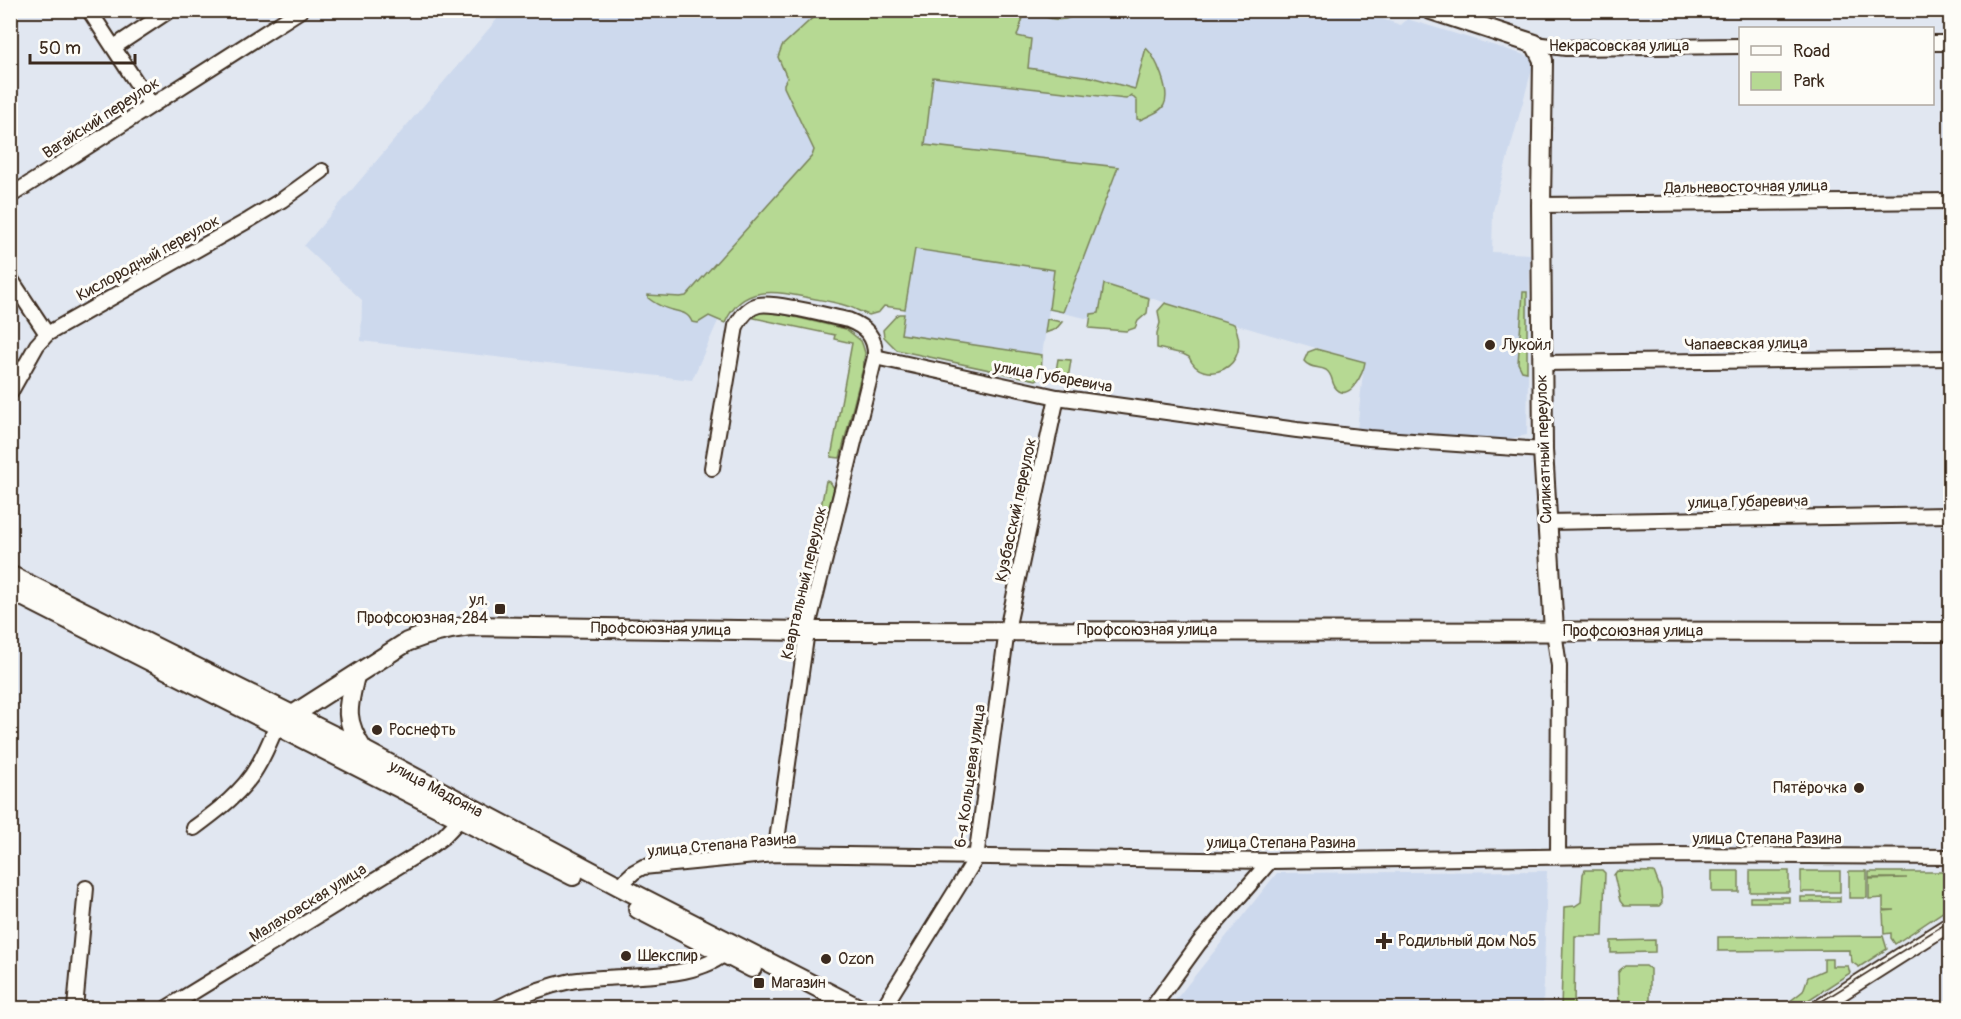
<svg xmlns="http://www.w3.org/2000/svg" width="1961" height="1019" font-family="Pangolin,sans-serif">
  <rect width="100%" height="100%" fill="#e1e7f1"/>
  <filter id="ink" filterUnits="userSpaceOnUse"><feTurbulence type="fractalNoise" baseFrequency=".0167" numOctaves="2"/><feDisplacementMap in="SourceGraphic" scale="12" xChannelSelector="R" yChannelSelector="G"/><feConvolveMatrix kernelMatrix="1 2 1 2 8 2 1 2 1" color-interpolation-filters="sRGB"/></filter>
  <g filter="url(#ink)">
    <g fill="#cdd9ed">
      <path d="M1364,10l-1,3 38,12 6,-6 128,39 -42,153 -1,41 38,2 -3,181 -23,5 -147,-9 7,-69 -130,-38 -129,-40 -6,29 -8,1 -1,5 -41,-9 -7,45 -141,-21 3,-25 -112,-21 -38,1 -36,32 -26,59 -331,-39 1,-41 -58,-54 200,-235z"/>
      <path d="M1547,871l-4,137h-374l108,-135z"/>
    </g>
    <g fill="#b6d993" stroke="#788258" stroke-width="1.5">
      <path d="M820,11h258c-13,17 -35,4 -53,1l-8,24 14,3 -3,29 63,9 44,12 11,-41c10,9 25,44 18,57 -3,7 -16,11 -24,15l-3,-1v-18l-6,-6 -5,4 -193,-22 -8,68 193,22 -55,145 -14,-3 5,-39 -139,-21 -10,60 -21,-3 -5,6 -10,3c-8,-2 -14,-7 -22,-9 -11,-4 -25,-6 -37,-8 -34,-7 -68,-14 -85,25l-16,-7 -11,7 -6,-1c-5,-12 -14,-9 -26,-14 -6,-2 -13,-6 -18,-10v-3l32,2 6,-1 126,-140 2,-6 -30,-63v-3l3,-6 -9,-21 4,-11z"/>
      <path d="M1104,284l45,14 -2,15 -9,8 -3,7 -9,3 -37,-3 2,-14 8,-1z"/>
      <path d="M1523,292h4v80l-5,-1 -4,-8z"/>
      <path d="M1165,303l69,21c21,45 -33,64 -45,33l-6,-3 -26,-6v-15l3,-10 -2,-12z"/>
      <path d="M762,311h7l77,18 15,12 2,5 2,7 -2,15 -23,90 -9,-1 21,-114 -18,-4 1,-4 -81,-17 2,-5z"/>
      <path d="M899,314h5l-3,20 141,21 -1,22 -5,3 -139,-30 -13,-13 -1,-7 13,-14z"/>
      <path d="M1047,319l15,3 -6,7 -11,4z"/>
      <path d="M1316,349l49,13c-1,11 -17,43 -30,25 -4,-6 -2,-12 -9,-17 -7,-4 -16,-1 -22,-9l4,-9z"/>
      <path d="M1058,359l13,1 -3,19 -13,-2z"/>
      <path d="M826,481l4,1 4,6 -19,84 -7,2z"/>
      <path d="M1585,870h17l3,3 -2,63h-28l-1,72h-13l3,-101 11,-1 6,-4 2,-28z"/>
      <path d="M1617,871l37,1 7,18 1,13 -3,3h-35l-4,-5 -6,-26z"/>
      <rect x="1712" y="871" width="27" height="21"/>
      <rect x="1750" y="871" width="39" height="21"/>
      <rect x="1801" y="871" width="39" height="21"/>
      <rect x="1849" y="871" width="18" height="27"/>
      <path d="M1869,872h81v35l-55,37 -4,-6v-5l-7,1 -1,-23 12,-1h-12v-12l-14,1v-20l38,-1h-38z"/>
      <rect x="1750" y="897" width="39" height="5"/>
      <rect x="1801" y="897" width="39" height="5"/>
      <path d="M1883,936l4,13 -28,18 -7,-5 -1,-7 -2,-1v-4l-131,1v-14z"/>
      <path d="M1655,940v12l-44,1v-12z"/>
      <path d="M1824,959h8v7h16l2,7 -54,35h-4l-3,-6 14,-11 5,-14 16,-7z"/>
      <path d="M1625,966h21l4,3v39h-31l-1,-35 2,-3z"/>
    </g>
    <g fill="none" stroke-linecap="round" stroke-linejoin="round">
      <g stroke="#3b2a1e" stroke-width="18">
        <g id="minor">
          <path d="M89,10l62,95"/>
          <path d="M1932,43h18"/>
          <path d="M1535,44l31,4 174,-2"/>
          <path d="M114,47l56,-37"/>
          <path d="M10,196l291,-186"/>
          <path d="M1541,205l409,-4"/>
          <path d="M10,278l37,56"/>
          <path d="M875,357l182,40 240,33 72,8 174,12"/>
          <path d="M1541,363l409,-5"/>
          <path d="M10,393l27,-48 10,-11 202,-114 33,-20 40,-29"/>
          <path d="M712,468l24,-142c5,-9 12,-19 23,-21 18,-3 69,11 89,15 18,7 28,17 27,37l-68,274 -32,223"/>
          <path d="M1547,522l403,-7"/>
          <path d="M1554,631l5,35 -1,189"/>
          <path d="M194,828c23,-17 49,-36 63,-61 8,-13 14,-28 20,-42"/>
          <path d="M619,886l15,-14 9,-5 132,-13 495,7 400,-6 280,2"/>
          <path d="M75,1008l11,-120"/>
          <path d="M167,1008l261,-160 15,-11 18,-19"/>
          <path d="M498,1008c22,-12 48,-22 73,-27 43,-7 119,1 153,-27"/>
          <path d="M883,1008l93,-150 31,-228 50,-233"/>
          <path d="M1152,1008l47,-65 71,-82"/>
          <path d="M1818,1008l132,-84"/>
        </g>
      </g>
      <g stroke="#3b2a1e" stroke-width="22">
        <g id="major">
          <path d="M1431,10l104,34 8,16 -2,145 2,245 11,181"/>
          <path d="M10,575l353,175 256,136 239,122"/>
          <path d="M10,590l563,286"/>
          <path d="M355,676c-8,32 -11,45 8,74"/>
          <path d="M277,725l130,-83c21,-9 40,-13 63,-16l337,5 1143,1"/>
          <path d="M638,909l114,59"/>
        </g>
      </g>
      <use href="#minor" stroke="#fdfcf7" stroke-width="14"/>
      <use href="#major" stroke="#fdfcf7" stroke-width="18"/>
      <path stroke="#3b2a1e" stroke-width="1.5" d="M1811,1008l139,-87"/>
    </g>
  </g>
  <g fill="#3b2a1e" stroke="#fdfcf7" stroke-width="2">
    <circle cx="1490" cy="345" r="6"/>
    <rect x="494" y="603" width="12" height="12" rx="3"/>
    <circle cx="377" cy="730" r="6"/>
    <circle cx="1859" cy="788" r="6"/>
    <path d="M1381 932h6v6h6v6h-6v6h-6v-6h-6v-6h6z"/>
    <circle cx="626" cy="956" r="6"/>
    <circle cx="826" cy="959" r="6"/>
    <rect x="753" y="977" width="12" height="12" rx="3"/>
  </g>
  <g text-anchor="middle" dominant-baseline="central" stroke-width="6" stroke-linejoin="round" paint-order="stroke">
    <g font-size="16" fill="#3b2a1e" stroke="#fdfcf7">
      <text x="1619" y="46">Некрасовская улица</text>
      <text transform="translate(101 118) rotate(-33)">Вагайский переулок</text>
      <text transform="translate(1746 187) rotate(-1)">Дальневосточная улица</text>
      <text transform="translate(148 258) rotate(-29)">Кислородный переулок</text>
      <text transform="translate(1746 344) rotate(-1)">Чапаевская улица</text>
      <text transform="translate(1053 377) rotate(10)">улица Губаревича</text>
      <text transform="translate(1544 449) rotate(-92)">Силикатный переулок</text>
      <text transform="translate(1748 502) rotate(-1)">улица Губаревича</text>
      <text transform="translate(1016 510) rotate(-78)">Кузбасский переулок</text>
      <text transform="translate(804 583) rotate(-77)">Квартальный переулок</text>
      <text transform="translate(661 629) rotate(1)">Профсоюзная улица</text>
      <text x="1147" y="630">Профсоюзная улица</text>
      <text x="1633" y="631">Профсоюзная улица</text>
      <text transform="translate(970 776) rotate(-82)">6-я Кольцевая улица</text>
      <text transform="translate(436 789) rotate(28)">улица Мадояна</text>
      <text x="1767" y="839">улица Степана Разина</text>
      <text x="1281" y="843">улица Степана Разина</text>
      <text transform="translate(722 845) rotate(-5)">улица Степана Разина</text>
      <text transform="translate(308 903) rotate(-32)">Малаховская улица</text>
    </g>
    <g font-size="16" fill="#3b2a1e" stroke="#fdfcf7" text-anchor="start">
      <text x="1502" y="345">Лукойл</text>
      <text x="488" y="600" text-anchor="end">ул.<tspan x="488" dy="18">Профсоюзная, 284</tspan></text>
      <text x="389" y="730">Роснефть</text>
      <text x="1847" y="788" text-anchor="end">Пятёрочка</text>
      <text x="1398" y="941">Родильный дом №5</text>
      <text x="638" y="956">Шекспир</text>
      <text x="838" y="959">Ozon</text>
      <text x="771" y="983">Магазин</text>
    </g>
  </g>
  <rect width="1961" height="1019" fill="none" stroke="#fdfcf7" stroke-width="36"/>
  <rect x="18" y="18" width="1925" height="983" fill="none" stroke="#3b2a1e" stroke-width="2" filter="url(#ink)"/>
  <rect x="1739" y="27" width="195" height="78" fill="#fdfcf7" stroke="#afa8a0" stroke-width="1.5"/>
  <rect x="1751" y="46" width="30" height="9" fill="#fdfcf7" stroke="#afa8a0" stroke-width="1.5"/>
  <text x="1793" y="57" font-size="18" fill="#3b2a1e">Road</text>
  <rect x="1751" y="72" width="30" height="18" fill="#b6d993" stroke="#afa8a0" stroke-width="1.5"/>
  <text x="1793" y="87" font-size="18" fill="#3b2a1e">Park</text>
  <path d="M30 54v9h105v-9" fill="none" stroke="#3b2a1e" stroke-width="3"/>
  <text x="39" y="54" font-size="18" fill="#3b2a1e" stroke="#fdfcf7" stroke-width="4.5" paint-order="stroke">50 m</text>
</svg>
